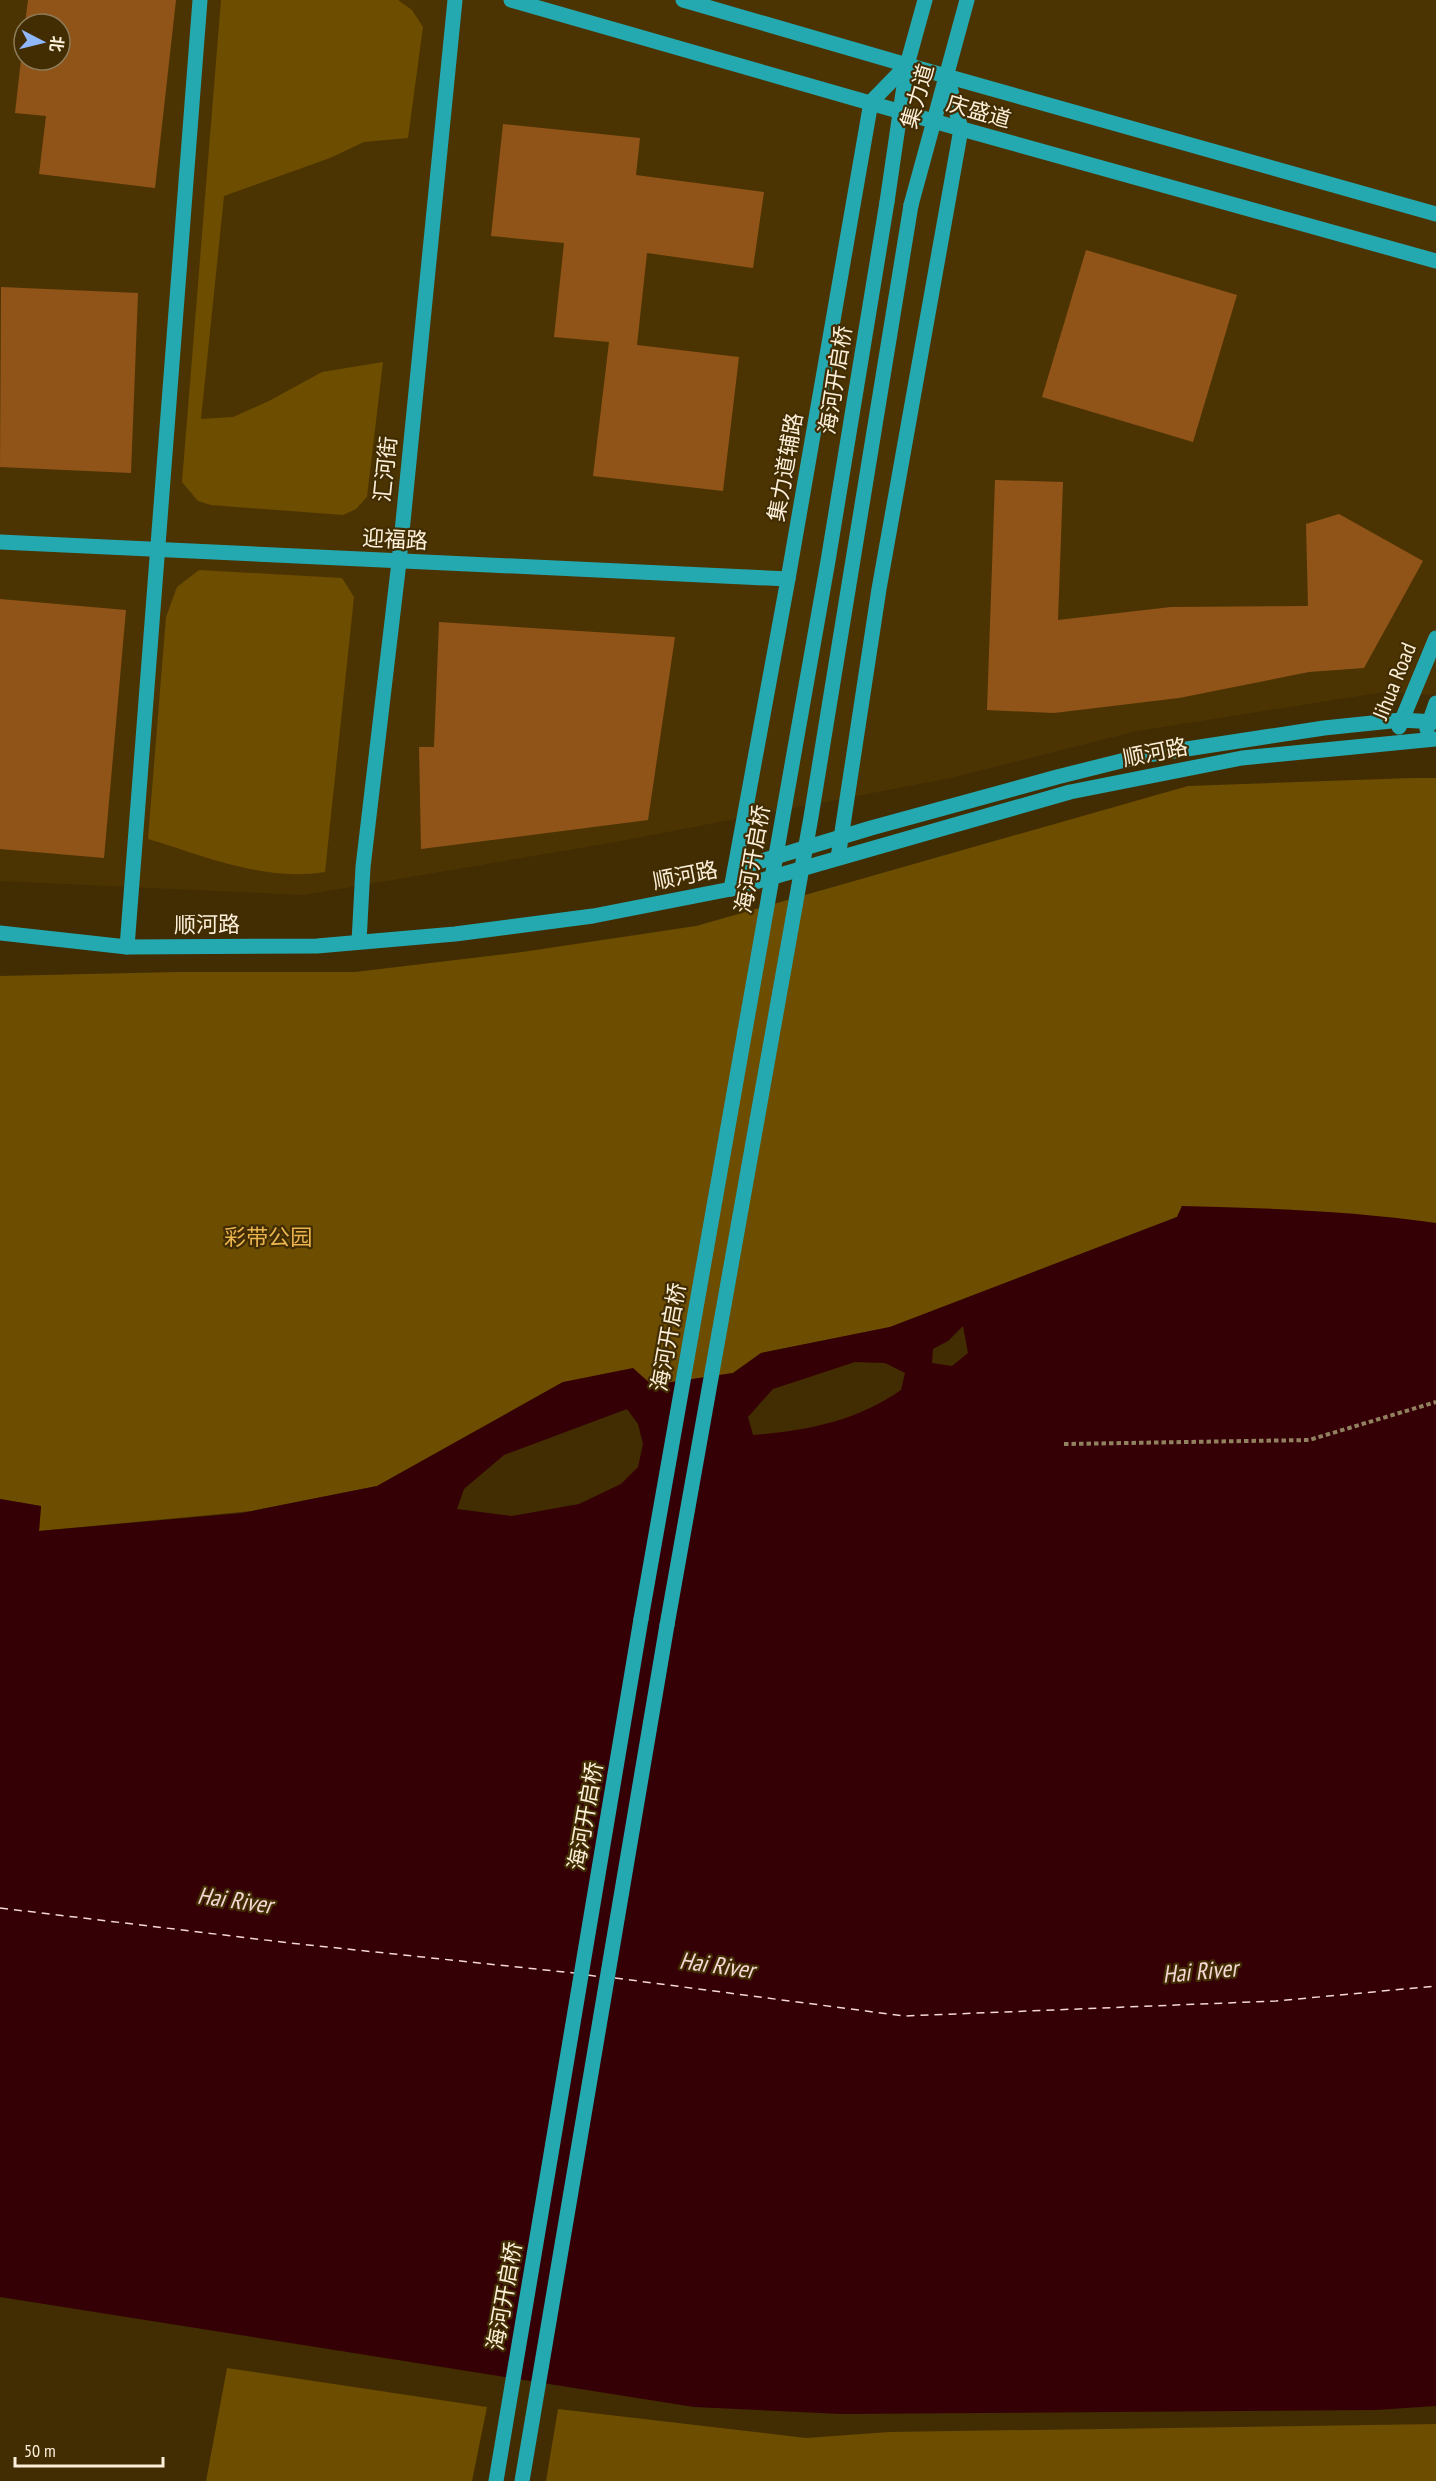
<svg xmlns="http://www.w3.org/2000/svg" width="1436" height="2481" font-family="'PT Sans Narrow','Noto Sans SC',sans-serif">
  <rect width="100%" height="100%" fill="#422d02"/>
  <path fill="#4c3402" fill-rule="evenodd" d="M0,0h1436v695l-52,-3 -247,39 -186,47 -336,64 -311,53 -304,-14zM24,24h36v36h-36z"/>
  <g fill="#6d4d00">
    <path d="M221,0h177l14,10 11,17 -15,111 -44,4 -34,16 -106,38 -23,223 32,-2 36,-16 53,-29 61,-10 -16,135 -11,12 -13,6 -132,-10 -13,-4 -16,-19z"/>
    <path d="M199,570l143,8 12,19 -29,275c-61,10 -120,-16 -177,-33l18,-222 11,-30z"/>
    <path d="M1412,778h24v508l-254,-80 -5,11 -287,110 -129,26 -28,20 -81,12 -89,-3 -186,104 -125,25 -213,20 2,-25 -41,-7v-523l177,-4h178l167,-20 174,-26 492,-140z"/>
    <path d="M227,2368l260,39 -15,74h-266z"/>
    <path d="M558,2409l248,29 83,-6 547,-8v57h-890z"/>
  </g>
  <path fill="#340006" fill-rule="evenodd" d="M1182,1206c86,2 170,5 254,17v1183l-60,4 -534,4 -148,-7 -694,-110v-798l41,7 -2,25 203,-18 135,-27 186,-104 70,-14 19,17 81,-12 28,-20 129,-26 287,-110zM963,1326l5,27 -16,13 -20,-3 1,-14 15,-8zM855,1362l30,1 20,10 -4,17c-44,31 -95,41 -148,45l-5,-18 25,-28zM627,1409l11,15 5,20 -5,23 -17,17 -42,20 -67,12 -55,-7 7,-20 40,-34z"/>
  <g fill="none" stroke-linecap="round" stroke-linejoin="round">
    <g stroke="#f5d7d6" stroke-width="1.5" stroke-dasharray="8 6" stroke-linecap="butt">
      <path d="M0,1908l290,35 284,30"/>
      <path d="M588,1975l13,2"/>
      <path d="M615,1978l289,38 372,-15 160,-15"/>
    </g>
  </g>
  <g fill="#905419">
    <path d="M28,0h148l-21,188 -116,-14 7,-58 -31,-3 6,-53h39v-36h-35z"/>
    <path d="M503,124l137,14 -4,37 128,17 -11,76 -106,-15 -10,92 102,12 -16,134 -130,-15 16,-134 -55,-5 10,-94 -73,-7z"/>
    <path d="M1086,250l151,45 -44,147 -151,-45z"/>
    <path d="M1,287l137,6 -7,180 -131,-6z"/>
    <path d="M995,480l68,2 -5,138 113,-13 137,-1 -2,-82 33,-10 84,47 -59,107 -55,4 -130,26 -125,15 -67,-3z"/>
    <path d="M0,599l126,11 -22,248 -104,-9z"/>
    <path d="M439,622l236,15 -27,183 -227,29 -2,-102h15z"/>
  </g>
  <g fill="none" stroke-linecap="round" stroke-linejoin="round">
    <path stroke="#92815f" stroke-width="4" stroke-dasharray="4.5 3" stroke-linecap="butt" d="M1064,1444l245,-4 127,-38"/>
    <g stroke="#24a9b0" stroke-width="15">
      <path d="M511,0l422,121 503,140"/>
      <path d="M683,0l224,65 529,149"/>
      <path d="M887,202l20,-137 18,-65"/>
      <path d="M911,205l56,-205"/>
      <path d="M0,542l788,37"/>
      <path d="M1399,727l37,-89"/>
      <path d="M1427,729l9,-26"/>
      <path d="M838,858l41,-269 82,-460 -14,-53"/>
      <path d="M735,869l136,-41 186,-51 84,-21 183,-28 77,-8 35,2"/>
      <path d="M731,889l57,-310 83,-477 36,-37"/>
      <path d="M0,933l127,14 190,-1 138,-12 138,-18 138,-27 339,-97 172,-34 194,-19"/>
      <path d="M359,942l4,-75 36,-305 56,-562"/>
      <path d="M127,947l73,-947"/>
      <path d="M496,2481l145,-862"/>
      <path d="M522,2481l145,-856"/>
    </g>
    <g stroke="#24a9b0" stroke-width="15">
      <path d="M641,1619l187,-1058 59,-359"/>
      <path d="M667,1625l144,-808 100,-612"/>
    </g>
  </g>
  <g text-anchor="middle" dominant-baseline="central" stroke-width="4.5" stroke-linejoin="round" paint-order="stroke">
    <g font-size="22" fill="#fcefd9" stroke="#422d02">
      <text transform="translate(917 96) rotate(-74)">集力道</text>
      <text transform="translate(979 111) rotate(16)">庆盛道</text>
      <text transform="translate(835 380) rotate(-81)">海河开启桥</text>
      <text transform="translate(785 467) rotate(-80)">集力道辅路</text>
      <text transform="translate(385 469) rotate(-84)">汇河街</text>
      <text transform="translate(395 539) rotate(3)">迎福路</text>
      <text transform="translate(1394 681) rotate(-68)">Jihua Road</text>
      <text transform="translate(1155 752) rotate(-11)">顺河路</text>
      <text transform="translate(752 859) rotate(-80)">海河开启桥</text>
      <text transform="translate(685 875) rotate(-11)">顺河路</text>
      <text x="207" y="924">顺河路</text>
      <text transform="translate(668 1337) rotate(-80)">海河开启桥</text>
      <text transform="translate(585 1816) rotate(-80)">海河开启桥</text>
      <text transform="translate(504 2296) rotate(-80)">海河开启桥</text>
    </g>
    <g font-size="22" fill="#ebb44e" stroke="#422d02">
      <text x="268" y="1237">彩带公园</text>
    </g>
    <g font-size="24" font-style="italic" fill="#f5d7d6" stroke="#422d02">
      <text transform="translate(235 1900) rotate(8)">Hai River</text>
      <text transform="translate(717 1965) rotate(8)">Hai River</text>
      <text transform="translate(1200 1971) rotate(-5)">Hai River</text>
    </g>
  </g>
  <g transform="translate(42 42) rotate(97)"><circle r="28" fill="#422d02" stroke="#8c7b58" stroke-width="1.5"/>
  <path d="M0-4.5L10 22L0 15L-10 22Z" fill="#8fb8fd"/>
  <text y="-9" font-size="16" font-weight="bold" text-anchor="middle" fill="#fcefd9">北</text>
  </g>
  <path d="M15 2457v9h148v-9" fill="none" stroke="#fcefd9" stroke-width="3"/>
  <text x="24" y="2457" font-size="18" fill="#fcefd9" stroke="#422d02" stroke-width="4.5" paint-order="stroke">50 m</text>
</svg>
